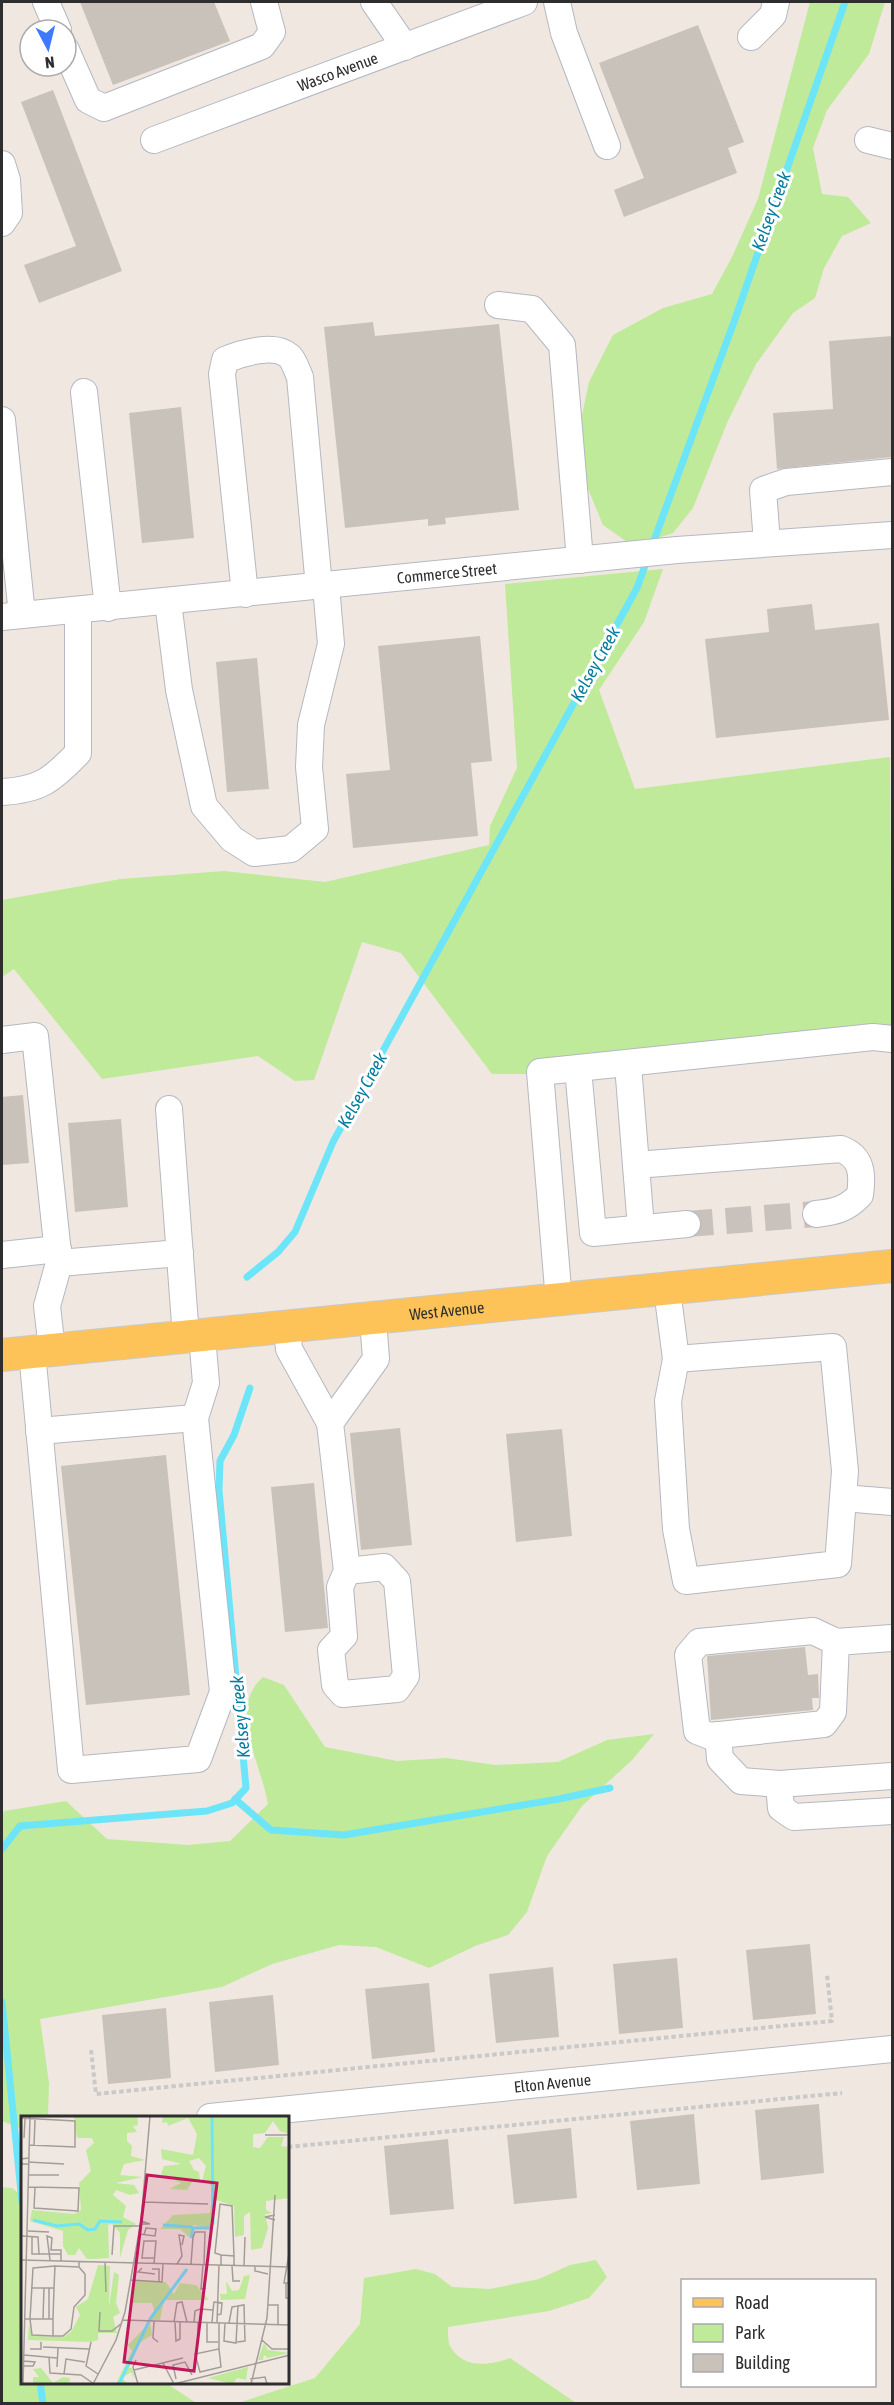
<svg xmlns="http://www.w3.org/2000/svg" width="894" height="2405" font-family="'Asap Condensed',sans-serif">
  <rect width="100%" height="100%" fill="#f0e7e0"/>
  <g fill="#beea99">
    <path d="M810,2h75l-16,52 -42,56 -14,38 9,46 26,3 23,26 -29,13 -18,32 -9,30 -22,15 -37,51 -29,59 -34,85 -20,25 -40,13 -30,-21 -19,-46 -4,-54 9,-43 24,-47 50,-27 49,-14 20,-37 26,-58z"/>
    <path d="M663,569l-19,53 -45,68 36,99 255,-32 2,282 -351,35h-49l-91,-121 -39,-11 -48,138 -19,1 -37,-25 -156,23 -88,-110 -12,8v-77l119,-21 103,-8 101,11 164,-37 1,-19 27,-58 -12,-184z"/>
    <path d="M263,1677l21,8 41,62 72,14 50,-3 48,7 63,-3 49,-22 47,-6 -22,26 -50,46 -35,50 -20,56 -19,23 -33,11 -46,22 -53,-21 -37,-2 -67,19 -50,23 -182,32 9,64 -1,34h-26v12l-20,-8v-305l2,-5 62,-10 41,38 81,6 42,-4 38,-37c-6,-38 -41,-96 -5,-127z"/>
    <path d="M2,2187l10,1 10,8v186l144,1 30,20h-194z"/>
    <path d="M596,2260l11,17 -18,21 -40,13 -101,16c0,6 0,15 2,19 13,24 41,19 60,12l66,45h-338l77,-25 45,-54 4,-46 52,-9 19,5 17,13 38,2 49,-10 31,-14z"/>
  </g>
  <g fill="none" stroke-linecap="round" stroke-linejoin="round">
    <g stroke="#6ce5f9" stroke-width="7">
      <path d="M652,546l83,-227 110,-317"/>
      <path d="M247,1277l31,-25 17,-20 38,-90 304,-554 10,-28"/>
      <path d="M235,1799l36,31 73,5 215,-36 51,-11"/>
      <path d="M2,1849l18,-23 187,-15 25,-8 14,-15 -27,-298 1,-29 14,-26 16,-47"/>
      <path d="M2,2002l20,200"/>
      <path d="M40,2382l3,22"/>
    </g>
  </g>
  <g fill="#c8c2bb">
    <path d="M80,2h134l16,39 -117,44z"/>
    <path d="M698,25l46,117 -16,6 9,25 -113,44 -10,-27 30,-12 -45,-115z"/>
    <path d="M53,90l69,181 -83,32 -15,-38 52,-19 -55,-144z"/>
    <path d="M373,322l2,14 124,-12 20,186 -74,8 1,6 -18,2v-7l-83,9 -21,-201z"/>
    <path d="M892,336v121l-115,12 -4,-56 60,-4 -4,-68z"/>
    <path d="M181,407l13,131 -52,5 -13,-130z"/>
    <path d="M812,604l3,26 64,-7 10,97 -173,18 -11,-99 64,-7 -2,-23z"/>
    <path d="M480,636l12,125 -21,2 7,73 -125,12 -7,-74 44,-4 -12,-124z"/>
    <path d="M257,658l12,131 -42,3 -11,-130z"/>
    <path d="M23,1095l6,68 -27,2v-68z"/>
    <path d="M121,1119l7,88 -53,5 -7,-89z"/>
    <path d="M400,1428l12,117 -51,5 -11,-117z"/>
    <path d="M562,1429l10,107 -56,6 -10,-108z"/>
    <path d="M166,1455l24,240 -104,10 -25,-239z"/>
    <path d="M314,1483l14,145 -43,4 -14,-145z"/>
    <path d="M805,1647l3,28 10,-1 1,24h-7l1,12 -102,10 -4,-64z"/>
    <path d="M810,1944l6,70 -63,6 -7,-70z"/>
    <path d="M677,1958l6,70 -64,6 -6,-70z"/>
    <path d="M553,1967l6,70 -63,6 -7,-69z"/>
    <path d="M429,1983l6,69 -63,7 -7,-70z"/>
    <path d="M273,1995l6,70 -64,7 -6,-70z"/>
    <path d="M166,2008l5,70 -63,6 -6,-69z"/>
    <path d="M819,2104l5,69 -63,7 -6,-70z"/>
    <path d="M694,2114l6,70 -63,6 -7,-69z"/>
    <path d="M571,2128l6,70 -63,6 -7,-69z"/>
    <path d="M448,2139l6,70 -64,6 -6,-69z"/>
  </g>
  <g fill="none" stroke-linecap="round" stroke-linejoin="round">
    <path stroke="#c9c2bc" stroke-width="26" stroke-dasharray="26 13" stroke-linecap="butt" d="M687,1224l129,-10"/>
    <g stroke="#b4b8c2" stroke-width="28">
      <g id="minor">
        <path d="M46,2l12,28"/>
        <path d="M374,2l31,45"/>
        <path d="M557,2l7,31 43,113"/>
        <path d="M751,37l22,-22 3,-13"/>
        <path d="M66,50l22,50 16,8 158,-62 10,-14 -8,-30"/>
        <path id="s1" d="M154,140l370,-138"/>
        <path d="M868,140l24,6"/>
        <path d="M2,164l5,16 2,33 -7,10"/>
        <path d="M498,305l34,4 30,36 18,215"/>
        <path d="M84,392l24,216"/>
        <path d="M2,420l20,195"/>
        <path d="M767,543l-4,-53 23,-8 106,-10"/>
        <path d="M245,594l-23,-220 3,-14c16,-7 50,-17 64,-4 5,4 8,15 11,21l19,210"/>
        <path d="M168,602l11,88 25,116 28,33 22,14 37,-4 24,-20 -6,-62 2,-42 20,-81 -5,-58"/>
        <path id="s2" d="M2,617l675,-67 215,-15"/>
        <path d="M2,792c38,-2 50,-12 76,-39v-143"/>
        <path d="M2,1040l33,-4 24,227 -12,43 5,44"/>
        <path d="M628,1065l13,163"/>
        <path d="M578,1069l15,164 94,-9"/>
        <path d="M169,1109l17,228"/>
        <path d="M636,1165l205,-16c21,8 22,25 19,46 -13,14 -25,17 -44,19"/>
        <path d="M2,1255l56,-6"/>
        <path d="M59,1263l121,-10"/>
        <path d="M667,1290l9,69 -8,42 8,128 10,52 152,-17 7,-93 -12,-124 -157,12"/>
        <path d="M559,1301l-19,-229 333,-35 19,2"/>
        <path d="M287,1328l2,21 41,74"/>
        <path d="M32,1352l39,418 127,-11 25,-67 -28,-274 11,-35 -4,-47"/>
        <path d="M39,1431l156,-13"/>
        <path d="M843,1498l49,4"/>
        <path d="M347,1571l-7,16 4,49 -13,14 4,35 8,9 54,-5 9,-13 -9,-95 -13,-14 -37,4 -17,-148 46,-64 -3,-40"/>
        <path d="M836,1642l-3,70 -9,12 -114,12 -13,-5 -9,-76 11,-13 114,-11 23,11 56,-4"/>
        <path d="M718,1735l2,24 21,22 38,3"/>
        <path d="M892,1776l-113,8 2,24 13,9 98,-6"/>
        <path id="s3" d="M210,2117l682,-68"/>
      </g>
    </g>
    <g stroke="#c9c9c9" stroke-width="34">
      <g id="major">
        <path id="s4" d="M2,1355l890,-89"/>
      </g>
    </g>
    <g stroke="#c9c9c9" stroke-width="4" stroke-dasharray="4.5 3" stroke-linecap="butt">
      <path d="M91,2050l5,44 736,-73 -5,-46"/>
      <path d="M288,2147l554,-54"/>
    </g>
    <use href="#minor" stroke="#fff" stroke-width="26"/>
    <use href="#major" stroke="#fdc358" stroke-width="32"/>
  </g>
  <g text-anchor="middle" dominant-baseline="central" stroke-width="6" stroke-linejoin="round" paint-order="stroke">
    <g font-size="16" fill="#2e2e2e" stroke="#fff">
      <text stroke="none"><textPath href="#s1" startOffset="196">Wasco Avenue</textPath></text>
      <text stroke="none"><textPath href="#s2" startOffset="447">Commerce Street</textPath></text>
      <text stroke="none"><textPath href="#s4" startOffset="447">West Avenue</textPath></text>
      <text stroke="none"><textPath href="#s3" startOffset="344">Elton Avenue</textPath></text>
    </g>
    <g font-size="18" font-style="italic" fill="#047c9e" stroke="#fff">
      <text transform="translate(771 211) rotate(-70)">Kelsey Creek</text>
      <text transform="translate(595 664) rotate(-61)">Kelsey Creek</text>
      <text transform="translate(362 1090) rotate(-61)">Kelsey Creek</text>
      <text transform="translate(240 1717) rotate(-95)">Kelsey Creek</text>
    </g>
  </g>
  <g transform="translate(21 2116)">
    <rect width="268" height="268" fill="#f0e7e0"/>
    <path d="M53,0h63l1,9 -5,1 4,6 -10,1v8l5,5 -1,10 14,4 -21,4 -4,11 23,2 -28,6 19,2 5,8 -9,2 -14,-5 -3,5 13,11 -3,11 13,7 -8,6 -8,28v-25l-8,-9 -4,1 1,33 -15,1h-7l-8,-11 -4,7h-7l-5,-9v-15l-33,-10 2,-11 42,4 7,-4 -2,-27 12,-12 -5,-21 8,-7 -2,-5h-15zM142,0h126v18l-9,-3 -7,-10 -8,12 -12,1v13l7,1 8,-11h16l-3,9 8,1v51l-23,3v9l6,3 -7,1 3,14 -6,20 -11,2 -1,-38 -6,4v19l-9,2 -1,-31 -21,-7v-13l-11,-5 4,-15 -7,-8 -10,3 5,9 5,2 1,9 -8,1 -5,8 -18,-1 12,-6 -20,-9 3,-8 18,-2 -20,-5 -1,-10 32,6 4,-21 -9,-16 -20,8 -1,-4 -5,1zM190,88l5,3 -5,22 -17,-4 -5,12 -9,-8h-20l13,-14 37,-2zM77,149l12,1 -1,41 5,-35 5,3 -3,28 4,10 -7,4 4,16h-19v7l-7,2 -63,-2 1,-16 3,12 32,1 7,-5 9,-17 -4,-8 12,-8zM229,159l-5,24 -24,1 -1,-6h7l-1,-13 6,10 7,-1 5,-14zM113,165l32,1 8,12 6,-11 16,2 13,15h-45l-4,20h-12l6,-9 -2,-8h-20zM129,206l2,13 -13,8 -10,25h3l3,11 -4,-7 -9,6 6,6h-12l16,-33 -4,-6zM243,227l4,7 21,3 -21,5 -4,-3 -1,5h-5zM227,251l-2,13 -9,-2 -4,6 -25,-6zM20,252l12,15 10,-6 7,1 -1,6h-36v-7h6l-6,-8z" fill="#beea99"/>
    <path fill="none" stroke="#6ce5f9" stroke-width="3" d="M12,104l24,6 22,-2 9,6 7,-1 5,-8 22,1M142,109l29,2M170,122l2,-10h17l3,-5 -1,-107M98,268l31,-65 37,-50"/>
    <path fill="none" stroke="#a29d99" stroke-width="1.5" d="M0,2l54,3v26l-46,-2M244,19h25M3,22l1,-19M13,30l1,-26M7,46l36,2M7,48h-6l-1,-5 8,-1M7,59h31M7,71l51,1 -1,23 -44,-3 1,-20M0,82v24M122,86l65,2M254,104l-10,-3 10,-2M120,108h9l-9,-3M7,115l21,1M118,118l16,2 1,-7 -10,-1 -2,7M0,120l17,1 1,17M11,120v18h29M268,138l-5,29h6M91,139l2,-29h27M200,139l-6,-2 5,-49 12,2 2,50M133,142h-12l2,-17h12l-2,23M0,144l269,7M29,144l-3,-24 5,2 -1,12h10v11M84,146l1,30M156,148l5,-8 -3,-21 5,1 -2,9M170,148l2,-27 2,-5h10l-1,33M182,149l-2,24 5,-1M200,149v-10l13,1v10M211,150l1,15h7M223,150l1,-29M234,150v5l13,3M121,152l-4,4 17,2M131,153h7v13M110,164l31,2 1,-18M265,167v15h4M33,172l1,-22 24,1v-5M247,189h10v19M192,194l1,-8 8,1 -1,11 -4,1M79,196l-1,19h13l10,-8M4,203h28l1,-31h-23M22,203l1,-31M28,203v-31M32,203v17h10l8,-7 3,-22 11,-12v-21l-6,-7M102,204l167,5M133,205l-1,17 5,4M153,206l3,-19 5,-1 5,20M154,206l1,19 4,-2v-17M173,206l1,-11 5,-2 13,1 -1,13M186,207v19h11M196,207l2,-58M204,207l-1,18 12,2 2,-38M208,207l3,-16 12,-2 1,36 -8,1M32,220l-21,-1 -2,-16 3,-51 22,-2M241,224l10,9h18M70,226l-5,24 12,8M177,227v-21M22,231l46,2M9,233h11v-7M198,233l2,18 -21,5 -5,-18 24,-5v-26M3,239l33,3M28,241l1,16 31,2 13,9M115,244l-3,7 5,17M2,245l12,1 -2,4h-9M142,247l11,21M36,251l1,-19M113,254l49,-12M43,258l2,-15 19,3M155,263l-3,-14 12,-3 7,13M229,263l15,-2 2,7M2,268l7,-268M72,268l23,-44 9,-28 16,-91 9,-105M153,268l116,-29M230,268l16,-66 8,-123"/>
    <path fill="#c2185b" fill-opacity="0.15" stroke="#c2185b" stroke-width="3" d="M126,59l70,8 -23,188 -70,-9z"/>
    <rect width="268" height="268" fill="none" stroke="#2e2e2e" stroke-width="3"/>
  </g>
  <rect width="894" height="2405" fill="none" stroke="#2e2e2e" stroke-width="6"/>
  <rect x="681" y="2279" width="195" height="108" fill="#ffffff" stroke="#ababab" stroke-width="1.5"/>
  <rect x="693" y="2298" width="30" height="9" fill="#fdc358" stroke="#ababab" stroke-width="1.5"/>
  <text x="735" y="2309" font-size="18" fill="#2e2e2e">Road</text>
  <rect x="693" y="2324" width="30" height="18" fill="#beea99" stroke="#ababab" stroke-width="1.5"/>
  <text x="735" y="2339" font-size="18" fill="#2e2e2e">Park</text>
  <rect x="693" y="2354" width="30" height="18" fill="#c8c2bb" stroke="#ababab" stroke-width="1.5"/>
  <text x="735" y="2369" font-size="18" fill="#2e2e2e">Building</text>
  <g transform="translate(48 48) rotate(173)"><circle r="28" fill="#ffffff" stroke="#ababab" stroke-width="1.5"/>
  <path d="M0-4.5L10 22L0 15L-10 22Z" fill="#3e79ff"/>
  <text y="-9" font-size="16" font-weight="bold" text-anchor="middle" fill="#2e2e2e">N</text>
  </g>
</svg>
